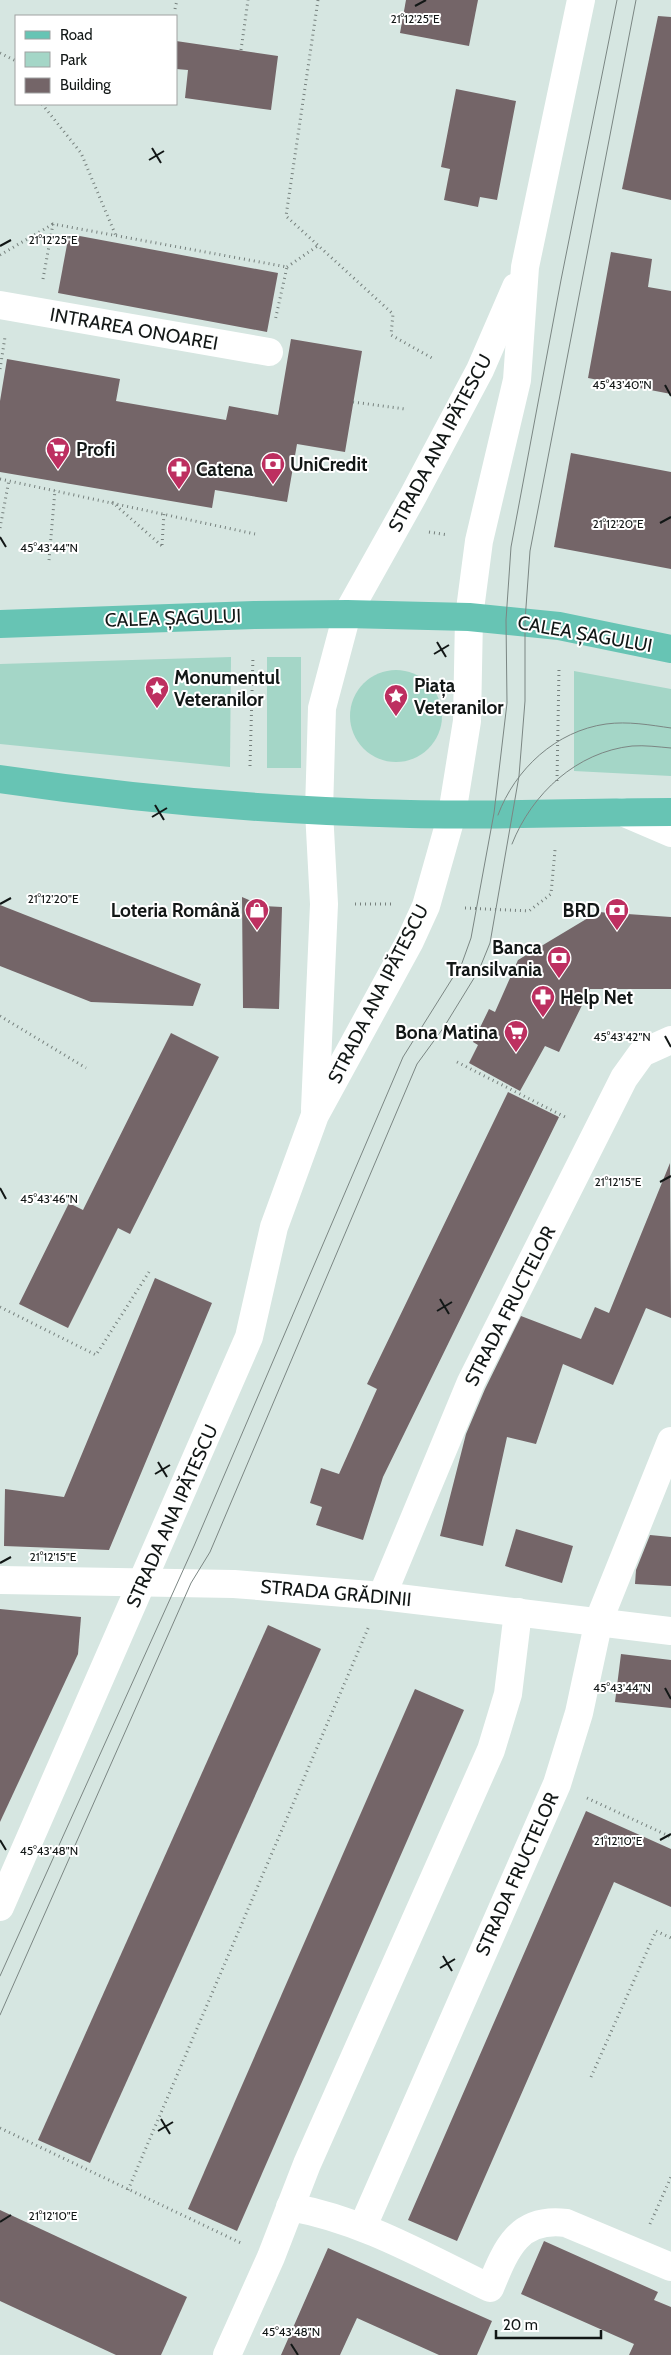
<svg xmlns="http://www.w3.org/2000/svg" width="671" height="2355" font-family="Cabin,sans-serif">
  <rect width="100%" height="100%" fill="#d6e6e1"/>
  <g fill="#a4d6c7">
    <path d="M231,657l-1,110 -230,-23v-80z"/>
    <rect x="267" y="657" width="34" height="111"/>
    <circle cx="396" cy="716" r="46"/>
    <path d="M574,671l97,18v87l-97,-5z"/>
  </g>
  <g fill="#746568">
    <path d="M406,0h72l-9,46 -69,-13z"/>
    <path d="M658,16l13,1v183l-49,-11z"/>
    <path d="M176,41l102,15 -7,54 -86,-12 3,-28 -12,-1z"/>
    <path d="M456,89l60,12 -19,99 -17,-3 -2,10 -34,-7 6,-31 -9,-2z"/>
    <path d="M69,234l209,39 -11,59 -209,-39z"/>
    <path d="M611,252l41,7 -4,28 23,4v103l-83,-16z"/>
    <path d="M291,339l71,12 -17,101 -48,-8 -10,58 -72,-12 -3,18 -212,-36v-71l7,-42 113,20 -4,22 110,19 3,-14 49,9z"/>
    <path d="M571,453l100,19v97l-117,-22z"/>
    <path d="M242,897l21,9 19,1 -3,102 -36,-1z"/>
    <path d="M0,905l201,79 -8,22 -102,-4 -91,-36z"/>
    <path d="M598,912l73,5v72h-81l-31,63 -14,-6 -25,45 -51,-28 9,-18 -5,-3 16,-33 6,3 23,-52z"/>
    <path d="M171,1033l48,24 -89,177 -12,-6 -50,100 -49,-24 50,-101 14,7z"/>
    <path d="M508,1092l51,25 -176,360 -20,63 -47,-15 6,-18 -12,-4 11,-35 18,6 38,-85 -10,-5z"/>
    <path d="M670,1163l1,155 -25,-10 -33,77 -50,-21 -27,80 -29,-7 -24,109 -43,-10 26,-102 19,-45 36,-73 60,23 14,-32 14,6z"/>
    <path d="M155,1278l57,25 -103,247 -105,-4 1,-57 59,8z"/>
    <path d="M516,1529l57,17 -11,37 -57,-17z"/>
    <path d="M650,1535l21,2v49l-36,-2 1,-14z"/>
    <path d="M0,1609l81,8 -3,37 -78,168z"/>
    <path d="M268,1625l53,24 -231,514 -52,-23z"/>
    <path d="M621,1654l50,6v48l-56,-6z"/>
    <path d="M415,1689l49,21 -227,521 -49,-22z"/>
    <path d="M586,1811l85,38v58l-57,-25 -157,359 -49,-21z"/>
    <path d="M0,2210l187,87 -26,58h-45l-116,-54z"/>
    <path d="M544,2241l114,51 -4,8 17,7v48h-42l5,-11 -113,-50z"/>
    <path d="M328,2248l164,73 -15,34h-38l-82,-37 -17,37h-59z"/>
  </g>
  <g fill="none" stroke-linecap="round" stroke-linejoin="round">
    <g stroke="#76807d" stroke-width="3" stroke-dasharray="1 4" stroke-linecap="butt">
      <path d="M318,0l-32,216 107,98 -2,21 41,23"/>
      <path d="M175,9l2,-9"/>
      <path d="M241,50l7,-50"/>
      <path d="M0,53l16,8"/>
      <path d="M42,104l39,49 35,83"/>
      <path d="M0,255l53,-31"/>
      <path d="M287,267l32,-22"/>
      <path d="M43,279l10,-55 234,43 -12,54"/>
      <path d="M0,369l5,-32"/>
      <path d="M353,402l52,7"/>
      <path d="M0,479l255,55"/>
      <path d="M112,502l50,44"/>
      <path d="M0,528l9,-48"/>
      <path d="M429,532l19,3"/>
      <path d="M162,545l2,-32"/>
      <path d="M49,560l6,-70"/>
      <path d="M250,766l3,-110"/>
      <path d="M557,781l2,-113"/>
      <path d="M355,904h36"/>
      <path d="M465,908l64,3 22,-17 4,-44"/>
      <path d="M0,1016l86,52"/>
      <path d="M457,1062l110,56"/>
      <path d="M0,1307l96,48 53,-83"/>
      <path d="M587,1798l84,39"/>
      <path d="M591,2077l65,-146 15,7"/>
      <path d="M0,2128l243,116"/>
      <path d="M128,2190l241,-564"/>
      <path d="M650,2224l21,-47"/>
    </g>
    <g stroke="#fff" stroke-width="28">
      <path d="M0,305l269,47"/>
      <path d="M622,812l49,21"/>
      <path d="M315,1109l9,-205 -5,-93 3,-103 25,-94 66,-118 67,-126 36,-83"/>
      <path d="M0,1580l234,4 148,12 289,35"/>
      <path d="M382,1596l89,-214 153,-304 18,-25 29,-13"/>
      <path d="M0,1907l249,-570 25,-110 41,-112 95,-174 16,-35 26,-92 15,-93 2,-104 10,-76 38,-161 8,-113 56,-267"/>
      <path d="M290,2207c73,13 134,49 200,81 16,-39 28,-71 76,-65l105,44"/>
      <path d="M363,2226l194,-442 22,-71 20,-93 72,-179"/>
      <path d="M227,2355l44,-98 36,-93 184,-414 17,-56 10,-82"/>
    </g>
    <g stroke="#67c4b4" stroke-width="28">
      <path d="M0,624l254,-9 93,-1 122,3 90,9 112,23"/>
      <path d="M0,779c136,20 272,32 410,35 87,2 174,-2 261,-2"/>
    </g>
    <g stroke="#7b8683" stroke-width="1">
      <path d="M498,815c17,-46 58,-84 108,-91 22,-3 44,1 65,4"/>
      <path d="M512,844c20,-51 65,-92 120,-98 13,-1 27,1 39,2"/>
      <path d="M0,1976l194,-430 209,-489 59,-94 9,-25 23,-125 13,-110 -1,-83 5,-73 50,-267 56,-280"/>
      <path d="M0,2015l191,-432 19,-31 207,-488 27,-37 35,-57 11,-27 29,-167 6,-75v-80l5,-70 106,-551"/>
    </g>
  </g>
  <path fill="none" stroke="#121716" stroke-width="2" d="M415,6l11,-6M152,148l9,15M149,160l15,-9M0,246l11,-6M665,385l6,11M660,523l11,-6M0,537l6,10M437,642l9,15M434,654l15,-9M155,805l9,15M152,817l15,-9M0,904l11,-6M665,1036l6,11M660,1182l11,-6M0,1188l6,11M440,1299l9,15M437,1311l15,-9M158,1462l9,15M155,1474l15,-9M0,1563l11,-6M665,1688l6,11M0,1840l6,10M660,1840l11,-6M443,1956l9,15M440,1968l15,-9M161,2119l9,15M158,2131l15,-9M0,2222l11,-7M291,2344l7,11"/>
  <defs>
    <g id="supermarket-pin" transform="scale(1.25)"><path d="M0 17L-7.5 6A9.5 9.5 0 1 1 7.5 6Z" fill="#bd2f60" stroke="#fff"/><path d="M-6-5.5h2.5l.6 2H6L4.5 2H-2.5L-4.4-4H-6ZM-1.5 3.2a1.3 1.3 0 1 0 .1 0ZM3 3.2a1.3 1.3 0 1 0 .1 0Z" fill="#fff"/></g>
    <g id="bank-pin" transform="scale(1.25)"><path d="M0 17L-7.5 6A9.5 9.5 0 1 1 7.5 6Z" fill="#bd2f60" stroke="#fff"/><path d="M-6-4H6V4H-6ZM0-2.3a2.3 2.3 0 1 0 0 4.6a2.3 2.3 0 1 0 0-4.6Z" fill="#fff"/></g>
    <g id="pharmacy-pin" transform="scale(1.25)"><path d="M0 17L-7.5 6A9.5 9.5 0 1 1 7.5 6Z" fill="#bd2f60" stroke="#fff"/><path d="M-2-6h4v4h4v4h-4v4h-4v-4h-4v-4h4Z" fill="#fff"/></g>
    <g id="sight-pin" transform="scale(1.25)"><path d="M0 17L-7.5 6A9.5 9.5 0 1 1 7.5 6Z" fill="#bd2f60" stroke="#fff"/><path d="M0-6L1.8-2.2L6-1.7L2.9 1.2L3.7 5.4L0 3.3L-3.7 5.4L-2.9 1.2L-6-1.7L-1.8-2.2Z" fill="#fff"/></g>
    <g id="shop-pin" transform="scale(1.25)"><path d="M0 17L-7.5 6A9.5 9.5 0 1 1 7.5 6Z" fill="#bd2f60" stroke="#fff"/><path d="M-5-2.5h2.3a2.7 3.5 0 0 1 5.4 0H5L5.5 6h-11ZM-1.5-2.5h3a1.5 2.3 0 0 0-3 0Z" fill="#fff"/></g>
  </defs>
  <g fill-rule="evenodd">
    <use href="#supermarket-pin" x="58" y="449"/>
    <use href="#bank-pin" x="273" y="464"/>
    <use href="#pharmacy-pin" x="179" y="469"/>
    <use href="#sight-pin" x="157" y="688"/>
    <use href="#sight-pin" x="396" y="696"/>
    <use href="#shop-pin" x="257" y="910"/>
    <use href="#bank-pin" x="617" y="910"/>
    <use href="#bank-pin" x="559" y="958"/>
    <use href="#pharmacy-pin" x="543" y="997"/>
    <use href="#supermarket-pin" x="516" y="1032"/>
  </g>
  <g text-anchor="middle" dominant-baseline="central" stroke-width="4" stroke-linejoin="round" paint-order="stroke">
    <g font-size="19" fill="#121716" stroke="#fff">
      <text transform="translate(134 329) rotate(10)">INTRAREA ONOAREI</text>
      <text transform="translate(440 443) rotate(-62)">STRADA ANA IPĂTESCU</text>
      <text transform="translate(173 618) rotate(-2)">CALEA ȘAGULUI</text>
      <text transform="translate(585 634) rotate(10)">CALEA ȘAGULUI</text>
      <text transform="translate(378 994) rotate(-63)">STRADA ANA IPĂTESCU</text>
      <text transform="translate(510 1306) rotate(-63)">STRADA FRUCTELOR</text>
      <text transform="translate(172 1516) rotate(-66)">STRADA ANA IPĂTESCU</text>
      <text transform="translate(336 1593) rotate(5)">STRADA GRĂDINII</text>
      <text transform="translate(517 1874) rotate(-66)">STRADA FRUCTELOR</text>
    </g>
    <g font-size="19" font-weight="bold" fill="#121716" stroke="#fff" text-anchor="start">
      <text x="76" y="449">Profi</text>
      <text x="290" y="464">UniCredit</text>
      <text x="196" y="469">Catena</text>
      <text x="174" y="677">Monumentul<tspan x="174" dy="22">Veteranilor</tspan></text>
      <text x="414" y="685">Piața<tspan x="414" dy="22">Veteranilor</tspan></text>
      <text x="240" y="910" text-anchor="end">Loteria Română</text>
      <text x="600" y="910" text-anchor="end">BRD</text>
      <text x="542" y="947" text-anchor="end">Banca<tspan x="542" dy="22">Transilvania</tspan></text>
      <text x="560" y="997">Help Net</text>
      <text x="498" y="1032" text-anchor="end">Bona Matina</text>
    </g>
  </g>
  <g font-size="12" text-anchor="middle" fill="#121716" stroke="#fff" stroke-width="4" stroke-linejoin="round" paint-order="stroke">
    <text x="415" y="23">21°12'25"E</text>
    <text x="53" y="244">21°12'25"E</text>
    <text x="622" y="389">45°43'40"N</text>
    <text x="618" y="528">21°12'20"E</text>
    <text x="49" y="552">45°43'44"N</text>
    <text x="53" y="903">21°12'20"E</text>
    <text x="622" y="1041">45°43'42"N</text>
    <text x="618" y="1186">21°12'15"E</text>
    <text x="49" y="1203">45°43'46"N</text>
    <text x="53" y="1561">21°12'15"E</text>
    <text x="622" y="1692">45°43'44"N</text>
    <text x="618" y="1845">21°12'10"E</text>
    <text x="49" y="1855">45°43'48"N</text>
    <text x="53" y="2220">21°12'10"E</text>
    <text x="291" y="2336">45°43'48"N</text>
  </g>
  <rect x="15" y="15" width="162" height="90" fill="#ffffff" stroke="#a0a2a2"/>
  <rect x="25" y="31" width="25" height="8" fill="#67c4b4" stroke="#a0a2a2"/>
  <text x="60" y="40" font-size="15" fill="#121716">Road</text>
  <rect x="25" y="52" width="25" height="15" fill="#a4d6c7" stroke="#a0a2a2"/>
  <text x="60" y="65" font-size="15" fill="#121716">Park</text>
  <rect x="25" y="78" width="25" height="15" fill="#746568" stroke="#a0a2a2"/>
  <text x="60" y="90" font-size="15" fill="#121716">Building</text>
  <path d="M496 2330v8h105v-8" fill="none" stroke="#121716" stroke-width="2.5"/>
  <text x="503" y="2330" font-size="15" fill="#121716" stroke="#ffffff" stroke-width="4" paint-order="stroke">20 m</text>
</svg>
